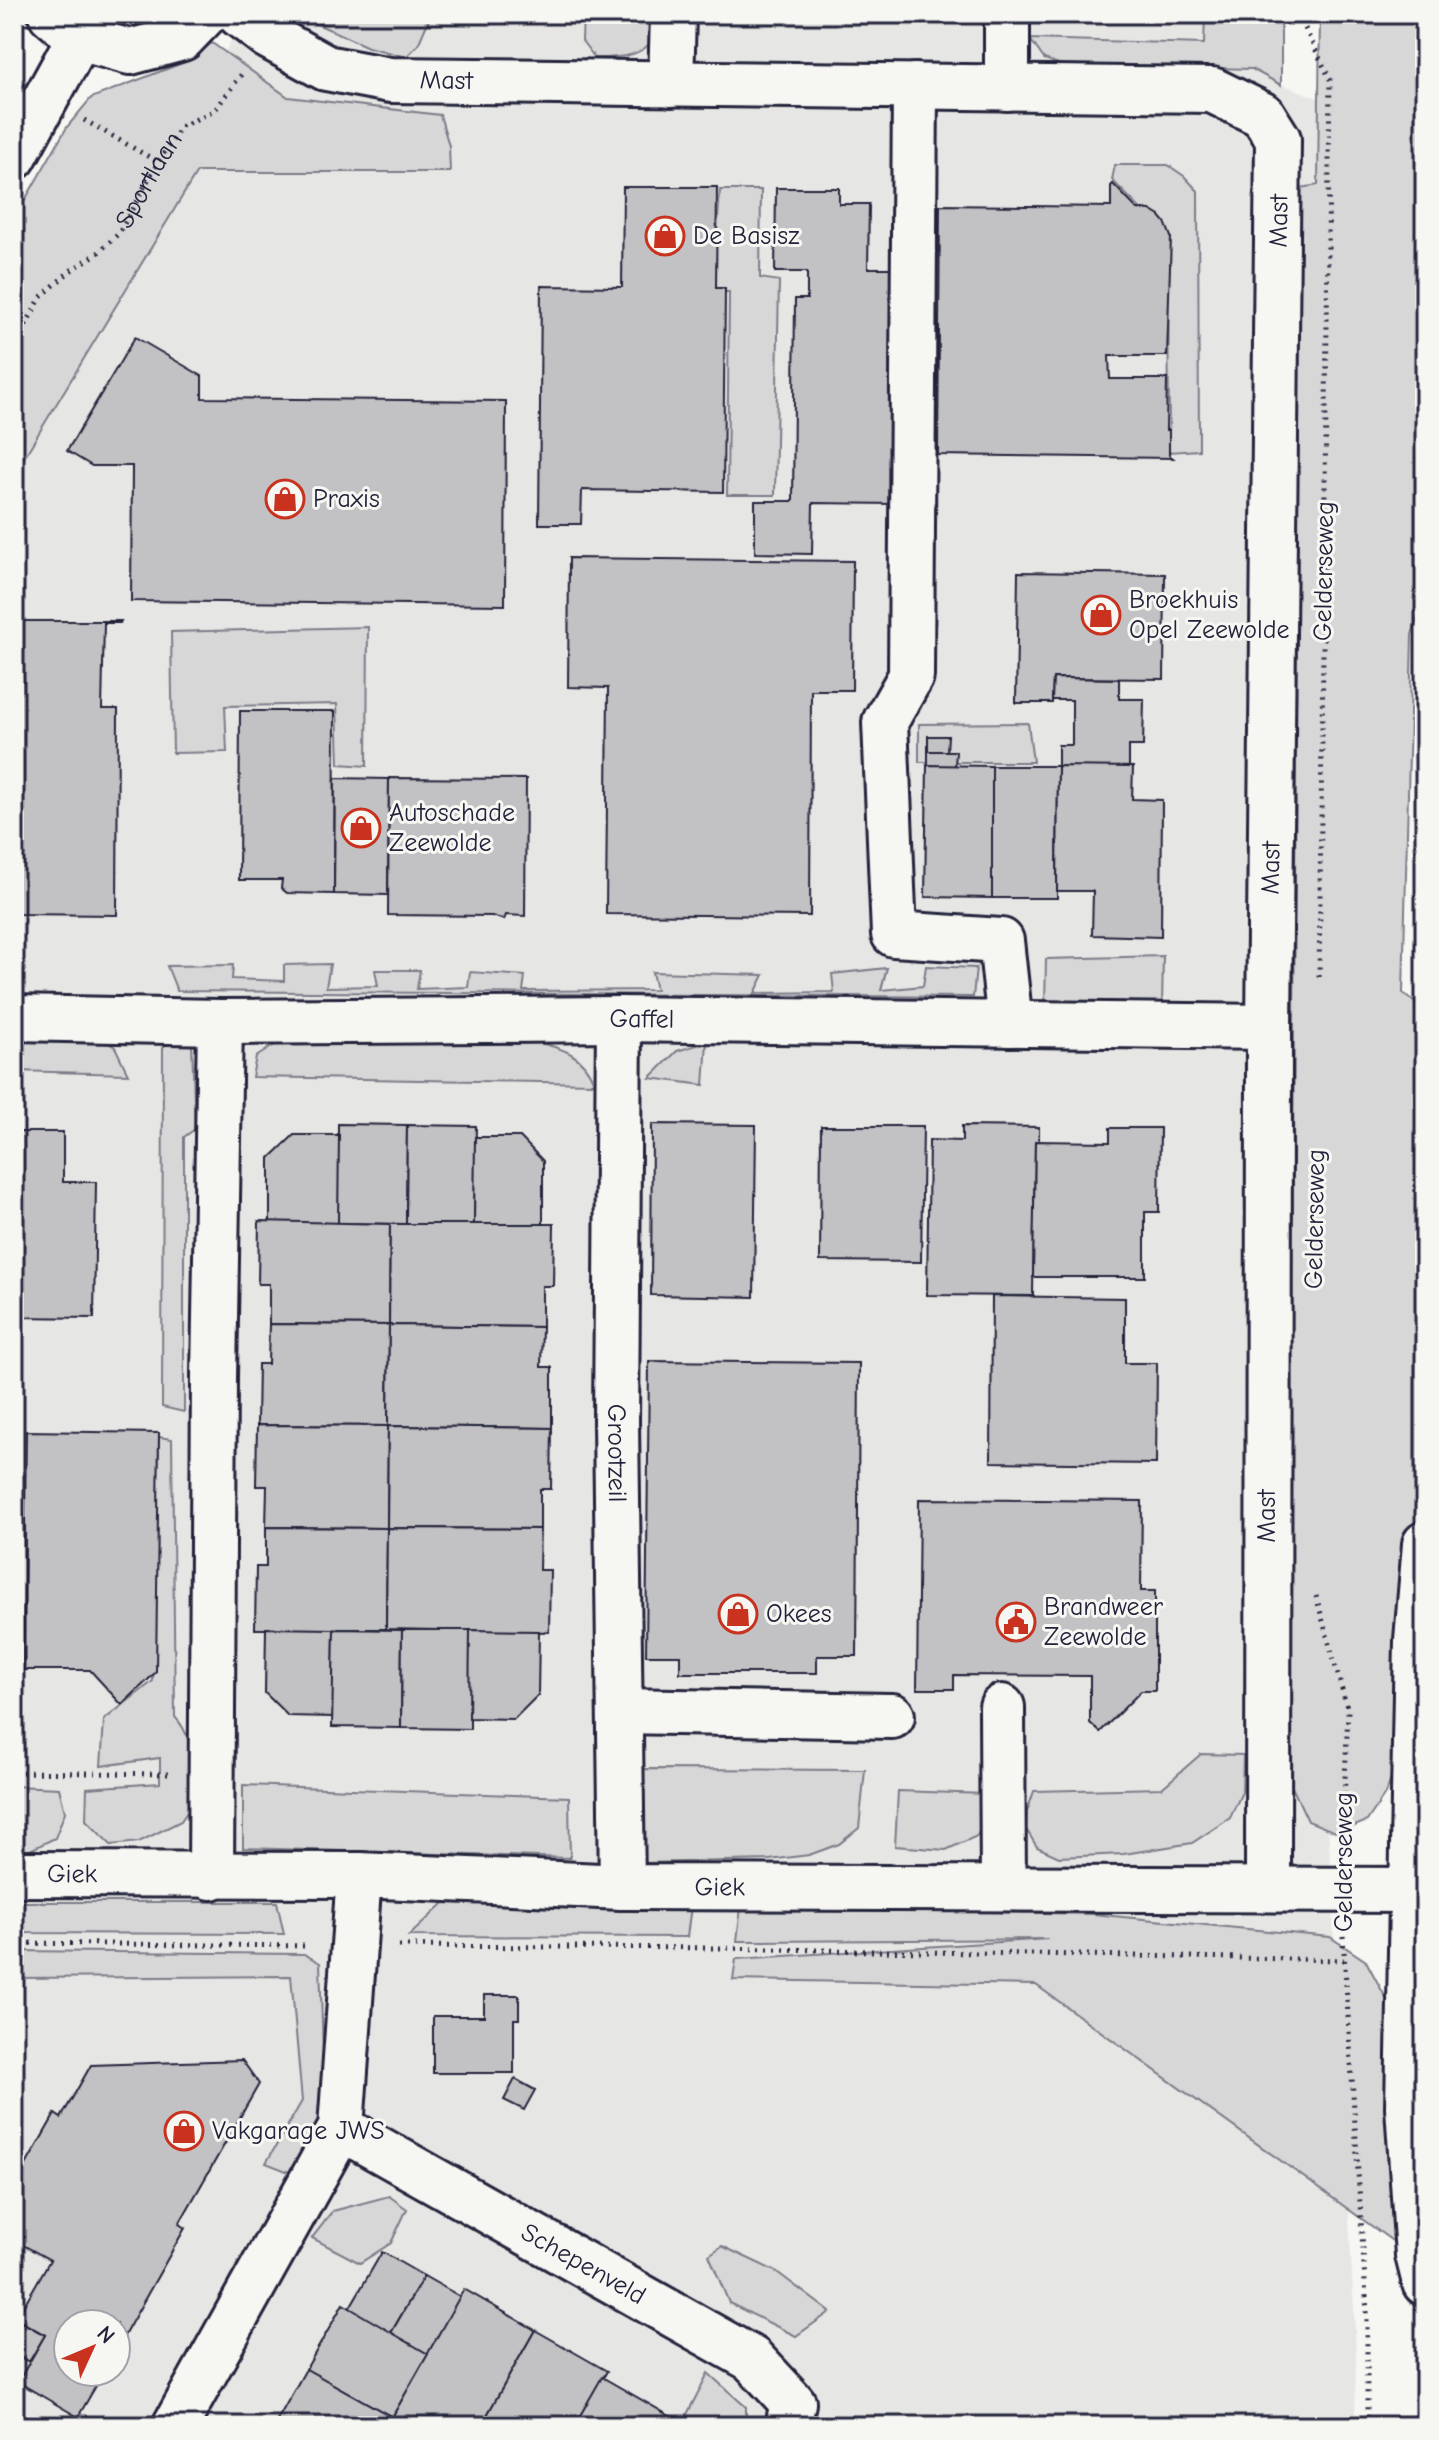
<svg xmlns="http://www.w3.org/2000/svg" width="1439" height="2440" font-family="'Comic Neue',sans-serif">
  <rect width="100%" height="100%" fill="#f6f6f2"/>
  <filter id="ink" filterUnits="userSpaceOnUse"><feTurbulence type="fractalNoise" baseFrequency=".0125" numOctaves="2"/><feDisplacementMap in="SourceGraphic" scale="16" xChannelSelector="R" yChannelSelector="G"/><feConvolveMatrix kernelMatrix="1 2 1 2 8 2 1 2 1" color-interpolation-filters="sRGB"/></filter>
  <g filter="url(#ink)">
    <path fill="#e6e6e4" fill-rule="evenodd" d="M246,14h1015l17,69 40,15 8,106 1,1602 29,543 -1,77h-1341v-2007l160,-276zM68,2324h48v48h-48z"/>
    <g fill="#d7d7d7" stroke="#7c7c89" stroke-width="2">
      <path d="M295,14h94l8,4 33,-1 -12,28 -12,12 -38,-10z"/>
      <path d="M583,14h74c-1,5 1,14 -1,19 -10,25 -39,25 -61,25l-13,-17z"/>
      <path d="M1205,14h76v71l-29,-16 -193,-5 -15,-5 -14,-20 174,5z"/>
      <path d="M1320,14h105v579l-13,42 -9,358 21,17v475l-16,122 -11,151 -10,33 -20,30 -29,12 -30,-12 -16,-34 -3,-68 11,-1531 18,-3z"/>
      <path d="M212,43l76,54 152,18 9,31 1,26h-253l-183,302v-255l53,-92 24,-29 94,-36z"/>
      <path d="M1115,165h53l16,11 14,15 1,259 -30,2 -1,-215 -56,-57z"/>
      <path d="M720,190h41l-1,88 19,3 -4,214h-48l2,-203h-16z"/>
      <path d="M368,627l-1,139 -28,-2 -2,-60 -112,2 2,46 -54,1 -2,-121z"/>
      <path d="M1028,723l5,39h-114v-38z"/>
      <path d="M1163,956l-1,51 -117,-4 1,-44z"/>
      <path d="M330,964l-4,23 52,-1 -3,-16h45l-3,19 51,-2 2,-15 55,4 -2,15 133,-1 -4,-18 112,3 -9,18 79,-1 -2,-18 55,-6 -6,22 42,-4 3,-20 50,2 -3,29 -796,-6 -10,-25 66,-1 -1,14 52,2v-16z"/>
      <path d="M90,1033l25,14 13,27 -114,-3v-35z"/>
      <path d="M179,1035l13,8 3,86 -11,8v275l-22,-5 1,-360z"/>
      <path d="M281,1041h251c30,7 51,12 62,42l-342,-6 4,-20z"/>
      <path d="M707,1042l-3,43 -54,-7 27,-27z"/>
      <path d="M159,1437l13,2 3,278c22,23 12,49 24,77l-18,27 -42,21 -28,3 -25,-25 1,-32 73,-5v-25l-59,8 3,-46 49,-39z"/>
      <path d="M1201,1754l42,1 -1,37 -12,26 -38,25 -68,11 -65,3 -22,-10 -11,-18 1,-17 7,-21 128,-3z"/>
      <path d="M644,1769l221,1 -6,58 -20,16 -30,11 -40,5 -127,3z"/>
      <path d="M243,1785l326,12 1,61 -327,-10z"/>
      <path d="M14,1786l45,2 6,24 -10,26 -31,15 -10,-5z"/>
      <path d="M898,1791l88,3 2,17 -11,25 -31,14 -51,-4z"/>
      <path d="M14,1902h263l7,32 -270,-1z"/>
      <path d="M444,1903l247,3 -4,31 -278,-1z"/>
      <path d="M741,1907l351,7 238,23 36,24 21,39 10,43 8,207 -369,-265 -303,-5 3,-21 312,-20 -311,2z"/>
      <path d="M14,1951l290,3 16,9 5,148 -31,63 -28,-11 36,-62 -11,-125 -277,2z"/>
      <path d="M389,2196l18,13 -16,34 -31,20 -48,-25 21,-27z"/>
      <path d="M722,2246l55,26 53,40 -34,24 -67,-33 -20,-48z"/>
      <path d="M708,2373l38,34v19h-65z"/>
    </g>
    <g fill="#c2c2c4" stroke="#22223b" stroke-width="2">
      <path d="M1113,184l24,25 13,1 10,6 5,6 6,15 -4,119h-58l1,23h57l-1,51h3v25l4,3 -235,-3 2,-250 171,2v-21z"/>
      <path d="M623,187h94l-1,101h9l-2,204 -141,-2 -1,34h-42l2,-238 81,1z"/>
      <path d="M776,188h63v16h30l-1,64h29l-1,103h-5l-1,30h6l-1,103 -82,-1 -1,51 -57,-1v-52h38l2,-202h12v-27h-32z"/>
      <path d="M135,337l67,39v22l304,3 -1,204 -374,-4 1,-135h-40l-25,-15z"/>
      <path d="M569,558l284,3 -1,129h-41l-1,226 -204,-2 2,-226 -40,-1z"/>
      <path d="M1018,572l147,2 -1,105 -111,-1 -1,25h-36z"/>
      <path d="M14,621h107l-1,2h-16l-2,86h16l-1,206 -103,-1z"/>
      <path d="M1053,678l66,1v20h25l-1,47h-14v21h-71v-22h14v-45h-20z"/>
      <path d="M240,711h95l-1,183 -47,-1 -6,-5 1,-8h-43z"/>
      <path d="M928,736h20l-1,15h-19z"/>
      <path d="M928,751h28l-1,15h-27z"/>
      <path d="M927,765l65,1v132l-67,-1z"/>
      <path d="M992,766h66l-1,132h-65z"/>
      <path d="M1058,766l75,1 -1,32 30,1 -1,137 -69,-2 1,-44h-36z"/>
      <path d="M335,778l54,1 -1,116 -54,-1z"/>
      <path d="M389,778l137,1 -1,137 -19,-1 -2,5 -12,-4 -104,-1z"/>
      <path d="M338,1124l69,1 -1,99 -68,-1z"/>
      <path d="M652,1124l104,1 -2,172 -103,-2z"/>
      <path d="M407,1125l69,1 -2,98h-68z"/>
      <path d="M821,1126h102l-2,136 -101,-1z"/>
      <path d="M962,1126l77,1v14h-4l-2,155 -106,-1 2,-155 33,1z"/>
      <path d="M1110,1128h50l-1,84h-14v65h-112l2,-136 75,1z"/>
      <path d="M14,1132h49v50h33l-2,136 -80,-1z"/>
      <path d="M294,1135h45l-1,88h-68v-65z"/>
      <path d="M475,1137h45l23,24v64l-69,-1z"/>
      <path d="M259,1221l131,3 -1,101 -120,-1v-40h-11z"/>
      <path d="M390,1224h164l-1,62h-11v41l-153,-2z"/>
      <path d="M992,1296l133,2v65h32l-1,101 -165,-2z"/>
      <path d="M269,1324l120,1 -1,101 -131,-1 1,-61h10z"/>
      <path d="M389,1325l153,2 -1,40h11v61l-164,-2z"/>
      <path d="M649,1361l210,2 -2,293h-40v17h-137v-18h-34z"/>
      <path d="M257,1425l131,1 -1,102 -121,-1 1,-41h-11z"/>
      <path d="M388,1426l164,2 -1,61h-11v40l-153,-1z"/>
      <path d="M26,1431l133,2 -3,239 -34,33 -32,-35h-67z"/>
      <path d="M919,1499l223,2 -1,90h14v100h-14l-41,41 -10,-9v-47l-136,-1v14h-37z"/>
      <path d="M266,1527l121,1 -1,101h-131l1,-62h10z"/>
      <path d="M387,1528l153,1 -1,41h11l-1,62 -163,-3z"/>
      <path d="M266,1628l68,1 -1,88 -45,-1 -23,-23z"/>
      <path d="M334,1629l68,1 -1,98 -69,-1z"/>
      <path d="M402,1630h68v99l-69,-1z"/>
      <path d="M470,1630l69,1 -1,64 -24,24 -45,-1z"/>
      <path d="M484,1995h35v24h-5v54h-81v-57h51z"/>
      <path d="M242,2060l17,24 -80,140 6,4 -69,122v-26h-48v48h36l-26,45 -60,-35 27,-47 -29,-16 34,-59 -36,-20v-54l41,-72 6,4 30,-53z"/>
      <path d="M515,2079l20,11 -11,20 -20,-10z"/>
      <path d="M382,2252l42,24 -33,57 -42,-24z"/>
      <path d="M424,2276l37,21 -33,57 -37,-21z"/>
      <path d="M464,2289l71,41 -54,96h-94z"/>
      <path d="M343,2304l85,50 -36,63 -86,-48z"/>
      <path d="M14,2313l4,2 -2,4 29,16 -16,27 -15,-8z"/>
      <path d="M535,2330l72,41 -4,7 -29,48h-93z"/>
      <path d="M306,2369l86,48 -5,9h-113z"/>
      <path d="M602,2377l78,45 -2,4h-104z"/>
    </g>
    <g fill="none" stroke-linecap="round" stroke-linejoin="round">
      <g stroke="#22223b" stroke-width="50">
        <g id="minor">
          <path d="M51,14l28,24 51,14 52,-14 23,-24"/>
          <path id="s2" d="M239,14l29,22 58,32 64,12 822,10 51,25 15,24 -9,888 -1,861"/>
          <path d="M671,84l2,-70"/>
          <path d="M915,86l-4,590 -26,46 9,212 107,7 9,83"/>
          <path d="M1007,88v-74"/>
          <path d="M14,157l65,-119"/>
          <path id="s3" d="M14,1018l206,4 399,-3 650,8"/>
          <path id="s4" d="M619,1019l-3,403 6,465"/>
          <path d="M1425,1544l-8,96 -9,467 10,148 7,28"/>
          <path d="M1002,1707l1,181"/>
          <path d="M620,1711l272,5"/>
          <path id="s5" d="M14,1874l345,1 263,12 803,3"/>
          <path d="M211,1877l3,-500 6,-355"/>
          <path id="s6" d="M341,2128l411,231 41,44 -5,23"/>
          <path d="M175,2426l166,-298 18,-253"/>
        </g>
      </g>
      <g stroke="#22223b" stroke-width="5" stroke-dasharray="2 6" stroke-linecap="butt">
        <path d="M1298,14l32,65 -11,900"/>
        <path d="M84,120l74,42"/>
        <path id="s1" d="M14,346l27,-49 29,-26 28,-18 21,-20 39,-71 24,-36 33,-16 29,-39"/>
        <path d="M1316,1596l32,115 -6,135"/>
        <path d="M14,1772l155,2"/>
        <path d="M1343,1936l24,377v113"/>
        <path d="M14,1943l295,3"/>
        <path d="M399,1946l318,2 627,12"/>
      </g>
      <use href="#minor" stroke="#f6f6f2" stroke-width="44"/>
    </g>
  </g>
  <defs>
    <g id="shop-ring" transform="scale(2)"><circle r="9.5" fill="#f6f6f2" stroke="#c8321e" stroke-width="1.5"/><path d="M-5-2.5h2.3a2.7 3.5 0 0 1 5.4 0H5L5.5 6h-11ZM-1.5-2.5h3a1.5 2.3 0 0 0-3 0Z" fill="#c8321e"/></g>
    <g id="civic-ring" transform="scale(2)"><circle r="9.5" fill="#f6f6f2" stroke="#c8321e" stroke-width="1.5"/><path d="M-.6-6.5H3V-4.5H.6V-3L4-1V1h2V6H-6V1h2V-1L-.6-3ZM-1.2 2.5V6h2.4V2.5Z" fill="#c8321e"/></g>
  </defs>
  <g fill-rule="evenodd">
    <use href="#shop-ring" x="665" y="236"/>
    <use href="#shop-ring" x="285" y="499"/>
    <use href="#shop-ring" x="1101" y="615"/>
    <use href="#shop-ring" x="361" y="828"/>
    <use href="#shop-ring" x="738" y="1614"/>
    <use href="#civic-ring" x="1016" y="1622"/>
    <use href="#shop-ring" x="184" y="2131"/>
  </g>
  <g text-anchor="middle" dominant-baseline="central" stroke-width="6" stroke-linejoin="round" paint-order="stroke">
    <g font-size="26" fill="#22223b" stroke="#f6f6f2">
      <text stroke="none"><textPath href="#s2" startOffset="224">Mast</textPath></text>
      <text stroke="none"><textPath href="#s1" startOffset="218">Sportlaan</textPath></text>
      <text transform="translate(1279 221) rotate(-89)">Mast</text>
      <text transform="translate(1324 571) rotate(-89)">Gelderseweg</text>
      <text transform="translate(1271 868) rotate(-89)">Mast</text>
      <text stroke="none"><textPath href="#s3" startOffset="628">Gaffel</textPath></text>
      <text transform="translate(1315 1219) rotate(-89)">Gelderseweg</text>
      <text stroke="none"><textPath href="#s4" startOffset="434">Grootzeil</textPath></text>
      <text transform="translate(1267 1516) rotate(-90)">Mast</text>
      <text transform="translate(1344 1862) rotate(-90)">Gelderseweg</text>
      <text stroke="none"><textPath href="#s5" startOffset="58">Giek</textPath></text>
      <text stroke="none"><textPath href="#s5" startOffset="706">Giek</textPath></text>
      <text stroke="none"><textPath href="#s6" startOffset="278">Schepenveld</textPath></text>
    </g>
    <g font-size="26" fill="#22223b" stroke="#f6f6f2" text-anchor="start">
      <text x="693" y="236">De Basisz</text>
      <text x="313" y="499">Praxis</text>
      <text x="1129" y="600">Broekhuis<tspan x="1129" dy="30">Opel Zeewolde</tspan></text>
      <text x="389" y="813">Autoschade<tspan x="389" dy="30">Zeewolde</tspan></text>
      <text x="1044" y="1607">Brandweer<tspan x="1044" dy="30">Zeewolde</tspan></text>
      <text x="766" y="1614">Okees</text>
      <text x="212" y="2131">Vakgarage JWS</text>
    </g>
  </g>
  <rect width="1439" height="2440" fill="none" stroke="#f6f6f2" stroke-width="48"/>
  <rect x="24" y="24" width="1391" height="2392" fill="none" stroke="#22223b" stroke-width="3" filter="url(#ink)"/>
  <g transform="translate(92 2348) rotate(46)"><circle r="38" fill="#f6f6f2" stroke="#a1a1a9" stroke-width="2"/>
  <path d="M0-6L14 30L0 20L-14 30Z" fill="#c8321e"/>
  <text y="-12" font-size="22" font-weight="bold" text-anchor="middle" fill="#22223b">N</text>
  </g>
</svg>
